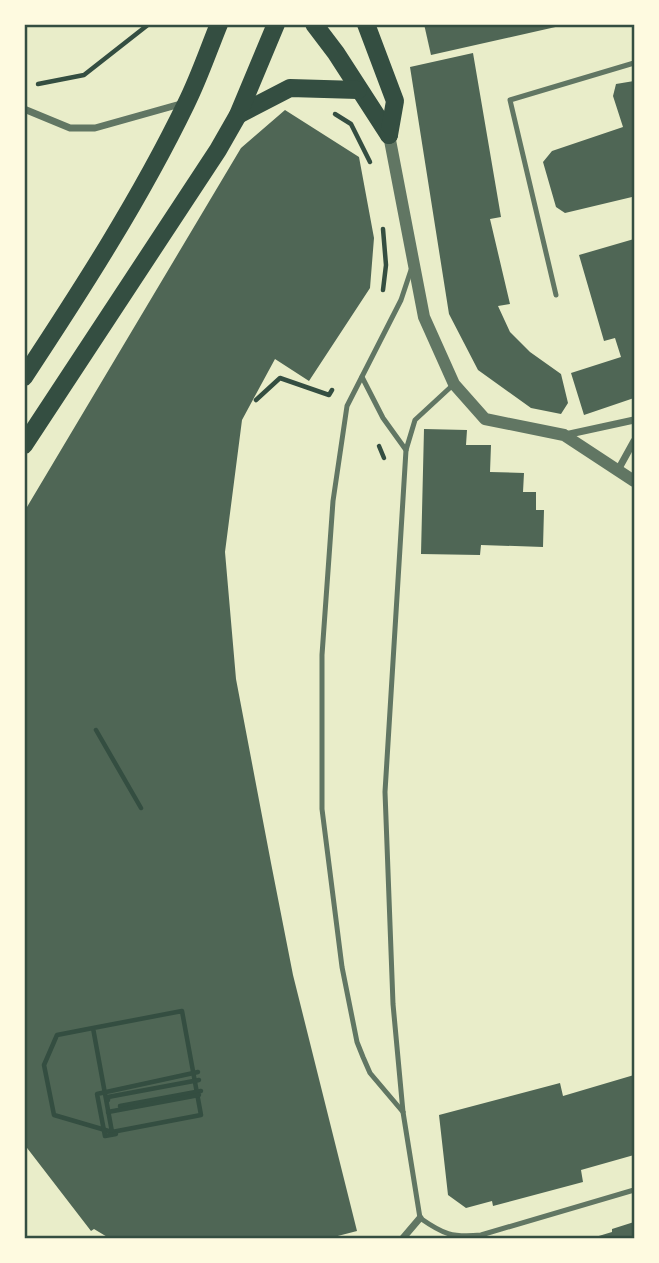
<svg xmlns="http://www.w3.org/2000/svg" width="659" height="1263" font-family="'Exo 2',sans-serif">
  <rect width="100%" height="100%" fill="#e9edc9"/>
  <g fill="#4f6655">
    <path d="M424,24h135l1,2 -129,29z"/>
    <path d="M473,53l28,164 -11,2 20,85 -12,2 12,26 20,20 31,22 7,29 -7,11 -30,-6 -53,-38 -29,-56 -39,-247z"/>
    <path d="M634,81v123l-2,-7 -67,16 -9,-6 -13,-45 9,-11 71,-24 -10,-31 3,-12z"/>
    <path d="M285,110l74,47 15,81 -4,50 -61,93 -34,-22 -33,61 -17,132 11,127 35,184 22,112 64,256 -27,7h-221l-15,-9 -3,2 -67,-87v-632l217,-364z"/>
    <path d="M634,239v159l-50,17 -13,-42 50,-16 -6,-19 -11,3 -25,-86z"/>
    <path d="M424,429l43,1 -1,15h25l-1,27 34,1 -1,19h13v18h8l-1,37 -62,-2 -1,10 -59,-1z"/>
    <path d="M634,1075v80l-53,15 2,12 -90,24 -1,-5 -26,7 -18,-13 -9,-80 121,-32 3,13z"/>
    <path d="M634,1222v16h-42l20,-6v-3z"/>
  </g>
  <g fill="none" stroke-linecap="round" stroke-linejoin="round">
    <g stroke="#344e41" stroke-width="4.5">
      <path d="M38,84l46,-9 65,-51"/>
      <path d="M335,114l16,10 19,38"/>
      <path d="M383,229l3,36 -3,25"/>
      <path d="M256,400l24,-22 49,17 3,-5"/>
      <path d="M379,446l5,12"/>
      <path d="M96,730l45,78"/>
      <path d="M93,1028l-36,7 -13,30 10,50 58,17 89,-17 -19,-104 -89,17 19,104"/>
      <path d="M108,1100v-3l91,-17"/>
      <path d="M120,1106l81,-15"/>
      <path d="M108,1112l91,-17"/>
      <path d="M116,1134l-11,2 -8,-42 101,-22"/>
    </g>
    <g stroke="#617663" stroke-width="5">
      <path d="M556,295l-46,-195 124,-37"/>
      <path d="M362,377l21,41 23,32"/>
      <path d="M454,384l-39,36 -9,30 -21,342 8,212 10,108 17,106c23,16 32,20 61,17l153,-45"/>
      <path d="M403,1112l-33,-39 -7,-16 -6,-15 -15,-75 -20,-158v-154l11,-154 14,-95 54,-106 10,-30"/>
    </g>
    <g stroke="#617663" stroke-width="7">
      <path d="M24,109l46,19h25l89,-25"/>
      <path d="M565,435l69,-15"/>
      <path d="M618,470l16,-29"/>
      <path d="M403,1238l17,-20"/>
    </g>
    <path stroke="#617663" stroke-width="12" d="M389,135l35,182 30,67 31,35 79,16 70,46"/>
    <g stroke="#344e41" stroke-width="18">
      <path d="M314,24l22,29 53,82"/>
      <path d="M366,24l29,77 -6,34"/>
      <path d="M238,115l52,-27 68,2"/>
      <path d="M24,377c58,-88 116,-178 162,-273 13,-26 22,-53 33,-80"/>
      <path d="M24,445l194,-295 20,-35 38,-91"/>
    </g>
  </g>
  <rect width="659" height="1263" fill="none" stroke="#fefae0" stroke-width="52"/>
  <rect x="26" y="26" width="607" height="1211" fill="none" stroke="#344e41" stroke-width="2.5"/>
</svg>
